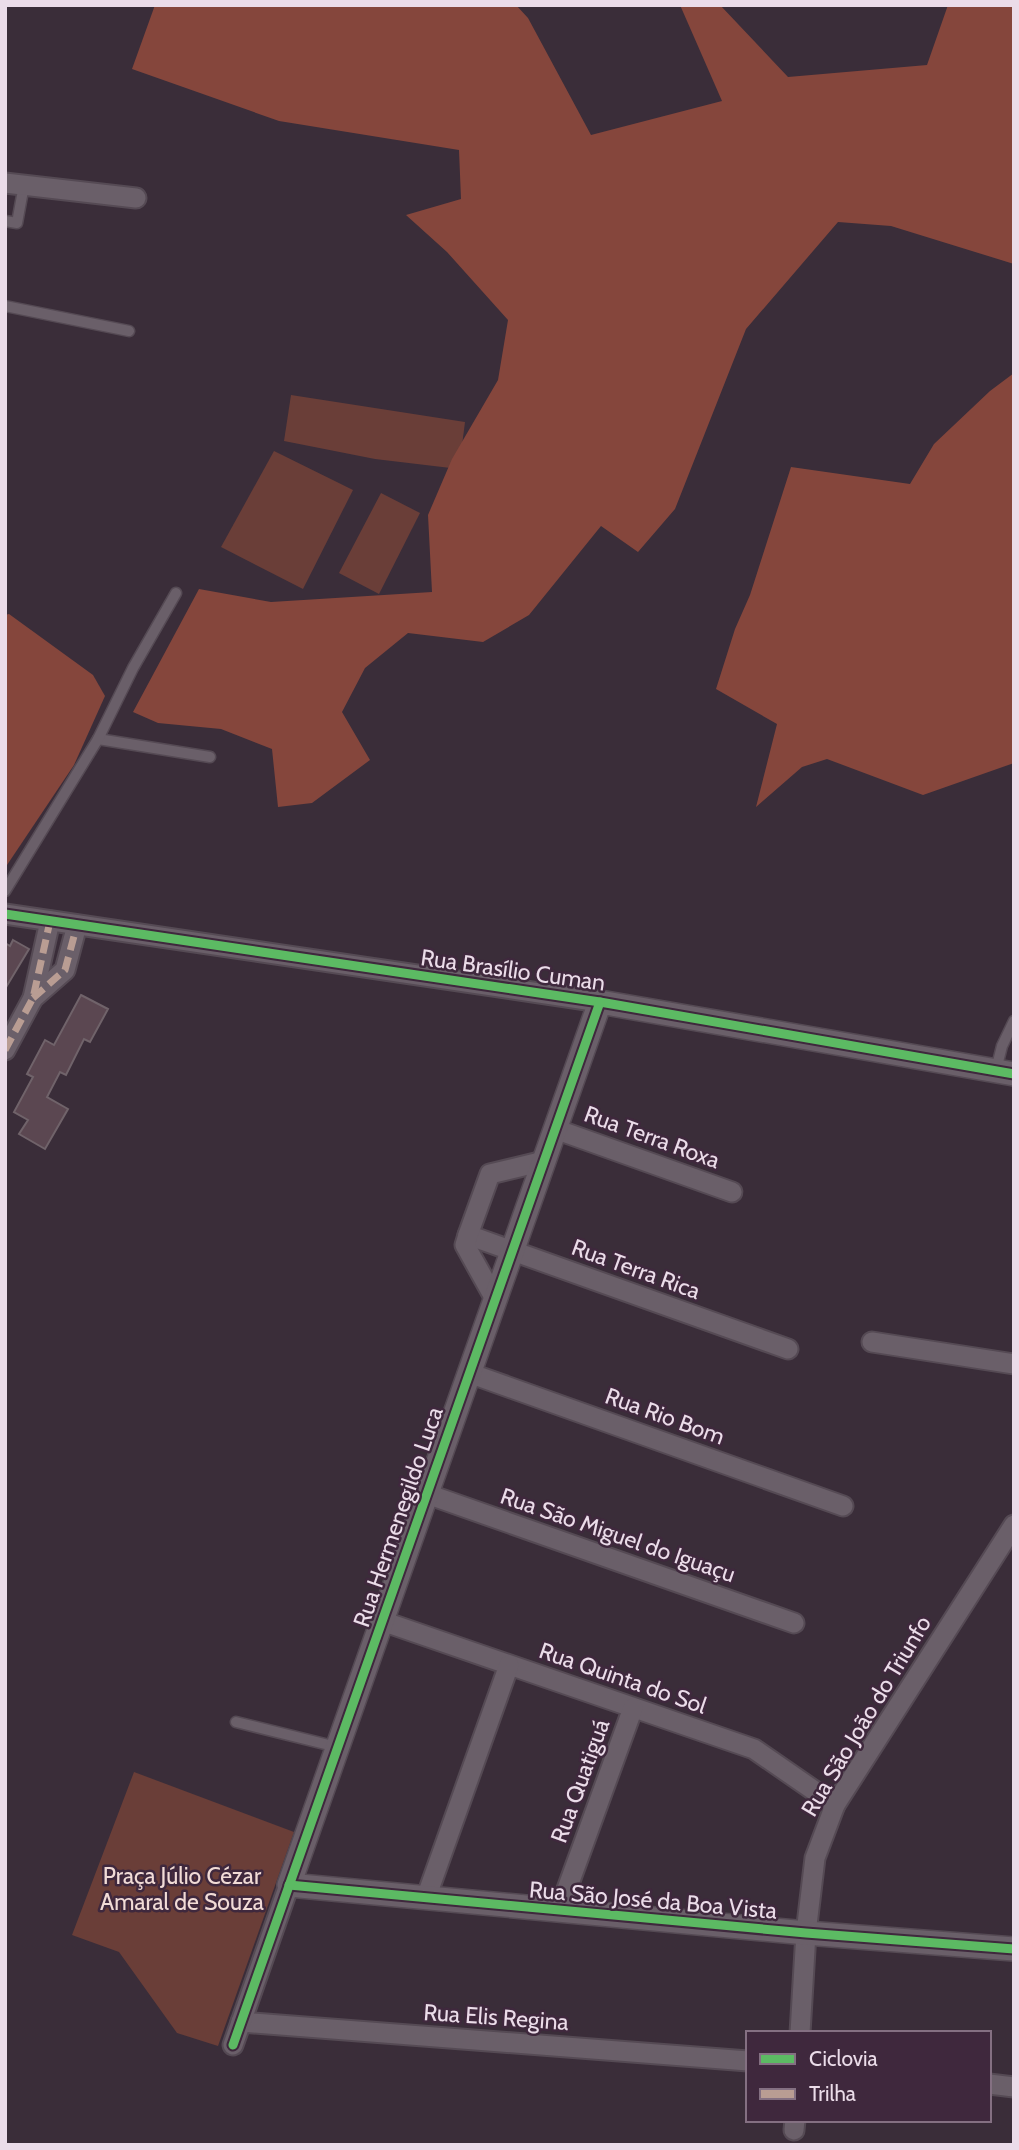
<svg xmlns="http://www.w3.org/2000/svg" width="1019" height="2150" font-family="Cabin,sans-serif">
  <rect width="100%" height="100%" fill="#3a2d39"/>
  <g fill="#6a3e38">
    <path d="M291,395l174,27 -6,47 -84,-10 -91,-18z"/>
    <path d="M274,451l79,39 -50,99 -82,-42z"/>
    <path d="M381,493l39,20 -41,81 -40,-21z"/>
    <path d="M134,1772l160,60 -76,214 -41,-13 -58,-81 -47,-17z"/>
  </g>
  <g fill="#85463c">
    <path d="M155,5h361l12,13 63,117 131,-34 -42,-96h40l68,72 139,-12 21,-60h66v259l-123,-38 -53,-4 -92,107 -71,180 -37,43 -37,-26 -72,89 -46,27 -75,-9 -43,35 -23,44 28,48 -58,43 -34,4 -6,-58 -51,-20 -63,-6 -25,-11 66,-123 72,13 161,-10 -4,-77 24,-56 46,-79 10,-60 -61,-68 -41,-37 55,-16 -2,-49 -180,-29 -147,-52z"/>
    <path d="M1014,373v390l-91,32 -96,-36 -25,8 -46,40 21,-83 -61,-35 19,-60 15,-34 41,-128 119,17 24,-40 56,-53z"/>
    <path d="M9,614l84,61 12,21 -31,69 -69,103v-253z"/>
  </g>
  <g fill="#5b4751" stroke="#70636a" stroke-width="2">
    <path d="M13,940l16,9 -24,40v-46l5,3z"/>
    <path d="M81,995l27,14 -18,33 -6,-3 -18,36 -6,-3 -13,25 21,12 -23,40 -26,-15 9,-14 -14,-8 19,-35 -6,-3 18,-34 9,5z"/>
  </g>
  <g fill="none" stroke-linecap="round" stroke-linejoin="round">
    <g stroke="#554a54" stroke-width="13">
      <g id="service">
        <path d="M5,221l12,2 7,-38"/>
        <path d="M5,306l124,25"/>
        <path d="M98,739l112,18"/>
        <path d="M5,891l93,-152 35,-71 43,-75"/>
        <path d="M996,1070l6,-24 12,-25"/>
        <path d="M236,1722l101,25"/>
      </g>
    </g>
    <g stroke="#554a54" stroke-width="23">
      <g id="minor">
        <path d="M5,183l131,15"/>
        <path d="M5,914l595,88"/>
        <path d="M33,998l32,-28 12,-45"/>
        <path d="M5,1050l28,-52 17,-77"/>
        <path d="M555,1129l177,63"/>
        <path d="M468,1235l320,114"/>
        <path d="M495,1299l-30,-54 3,-10 22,-61 54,-13"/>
        <path d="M872,1342l142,22"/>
        <path d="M469,1373l374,133"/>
        <path d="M427,1494l367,129"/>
        <path d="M382,1621l372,128 81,56"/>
        <path d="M426,1898l83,-233"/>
        <path d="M559,1911l74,-203"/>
        <path d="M241,2022l507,39"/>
        <path d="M800,2033l6,-100 9,-75 20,-53 179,-280"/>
        <path d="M233,2045l56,-160"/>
        <path d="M989,2084l25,3"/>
        <path d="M794,2130l1,-10"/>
      </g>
    </g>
    <g stroke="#554a54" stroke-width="26">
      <path id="tertiary" d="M1014,1074l-414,-72 -311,883 517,48 208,16"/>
    </g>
    <use href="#service" stroke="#6a5f69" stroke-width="10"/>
    <use href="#minor" stroke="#6a5f69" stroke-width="19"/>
    <use href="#tertiary" stroke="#6a5f69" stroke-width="23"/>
    <g stroke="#b99d93" stroke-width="7" stroke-dasharray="14 7" stroke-linecap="butt">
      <path d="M33,998l32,-28 12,-45"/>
      <path d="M5,1050l28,-52 17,-77"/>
    </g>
    <g stroke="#3f283d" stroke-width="13">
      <g id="cycleway">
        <path d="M5,914l595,88 414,72"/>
        <path d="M289,1885l517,48 208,16"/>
        <path d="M233,2045l367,-1043"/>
      </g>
    </g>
    <use href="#cycleway" stroke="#5cba63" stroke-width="9"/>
  </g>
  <g text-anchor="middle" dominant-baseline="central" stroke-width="5" stroke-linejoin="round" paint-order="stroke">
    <g font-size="23" fill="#ebdce9" stroke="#3f283d">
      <text transform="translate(513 970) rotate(8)">Rua Brasílio Cuman</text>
      <text transform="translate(652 1137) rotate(20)">Rua Terra Roxa</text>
      <text transform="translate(636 1269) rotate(20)">Rua Terra Rica</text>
      <text transform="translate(665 1416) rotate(20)">Rua Rio Bom</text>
      <text transform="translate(398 1517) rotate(-71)">Rua Hermenegildo Luca</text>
      <text transform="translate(618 1535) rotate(19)">Rua São Miguel do Iguaçu</text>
      <text transform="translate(623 1678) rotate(19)">Rua Quinta do Sol</text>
      <text transform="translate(866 1716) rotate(-59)">Rua São João do Triunfo</text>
      <text transform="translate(580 1781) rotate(-70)">Rua Quatiguá</text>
      <text transform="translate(653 1900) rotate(5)">Rua São José da Boa Vista</text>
      <text transform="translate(496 2017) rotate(4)">Rua Elis Regina</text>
    </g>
    <g font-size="23" fill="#f1dbd6" stroke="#3f283d">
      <text x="182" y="1876">Praça Júlio Cézar<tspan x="182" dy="26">Amaral de Souza</tspan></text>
    </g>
  </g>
  <rect width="1019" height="2150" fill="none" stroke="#ebdce9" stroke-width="14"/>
  <rect x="746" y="2031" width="245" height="91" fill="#3f283d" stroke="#847082" stroke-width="2"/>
  <rect x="760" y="2054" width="35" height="10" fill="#5cba63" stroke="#847082" stroke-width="2"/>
  <text x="809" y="2066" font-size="21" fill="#ebdce9">Ciclovia</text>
  <rect x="760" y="2089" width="35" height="10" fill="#b99d93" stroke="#847082" stroke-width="2"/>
  <text x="809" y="2101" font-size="21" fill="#ebdce9">Trilha</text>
</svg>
